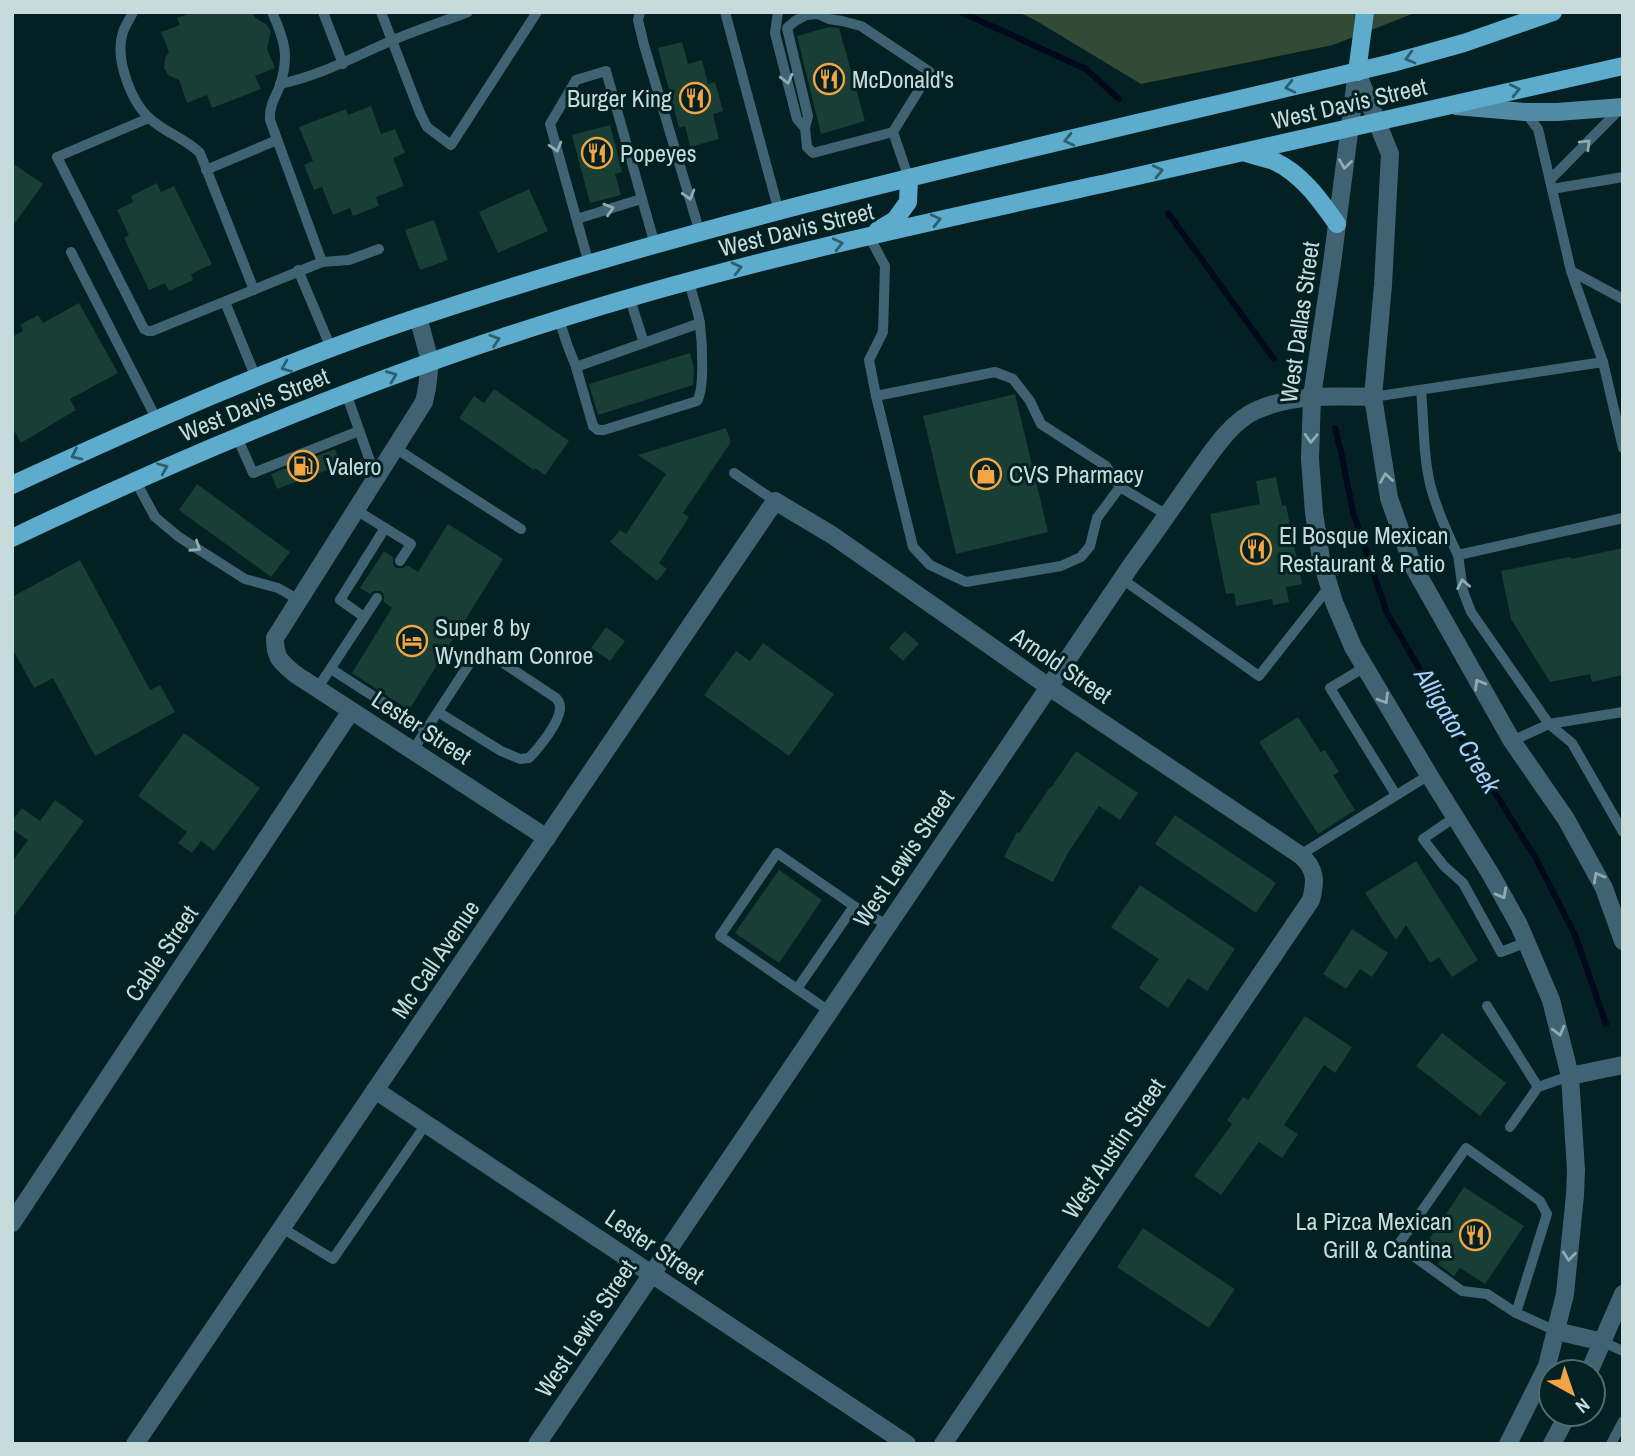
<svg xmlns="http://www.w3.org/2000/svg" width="1635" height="1456" font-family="'Archivo Narrow',sans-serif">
  <rect width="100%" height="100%" fill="#032022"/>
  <path fill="#334a36" d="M1018,12h399l-84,33 -192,39 -106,-64z"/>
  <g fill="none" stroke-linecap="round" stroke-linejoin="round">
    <g stroke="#00081b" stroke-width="6">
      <path d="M961,12l125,57 33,30"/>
      <path d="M1168,213l106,146"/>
      <path d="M1335,428l6,24 12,60 34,101 60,103 88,141 40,78 31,89"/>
    </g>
  </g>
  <g fill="#193e35">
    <path d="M193,12h60l2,6 11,6 5,7 -4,18 8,19 -20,8 6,13 -49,19 -5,-13 -20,8 -8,-23 -11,-5 -4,-7 1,-10 4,-6 -8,-20 19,-7 -3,-7z"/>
    <path d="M829,27l10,1 26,93 -44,13 -24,-98z"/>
    <path d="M682,42l6,22 14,-4 6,24 7,-2 8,29 -10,3 6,25 -29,8 -5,-21 -6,2 -21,-80z"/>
    <path d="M371,106l10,28 14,-5 10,24 -12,5 11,28 -28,11 3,9 -26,10 -3,-8 -17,7 -11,-28 -8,3 -10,-25 9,-4 -14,-34 47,-18 2,6z"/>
    <path d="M610,125l12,47 -7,2 6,21 -31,8 -18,-68z"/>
    <path d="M12,163l31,21 -31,43z"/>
    <path d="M157,183l4,9 13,-6 38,78 -21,10 2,6 -24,11 -4,-8 -16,7 -25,-52 5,-3 -12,-25 16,-8 -2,-6z"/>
    <path d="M529,189l19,42 -50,22 -19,-41z"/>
    <path d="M434,220l14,40 -28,10 -15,-40z"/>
    <path d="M79,303l39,70 -48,26 6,11 -55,33 -9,-16v-90l11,-6 -3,-6 18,-10 5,8z"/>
    <path d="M690,353l4,16 -1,16 -95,30 -9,-31z"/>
    <path d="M494,389l75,52 -24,34 -10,-7 -1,2 -75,-52 15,-22 10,7z"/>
    <path d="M1015,394l33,138 -92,22 -33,-138z"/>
    <path d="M726,428l5,14 -48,71 6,4 -30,46 8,6 -10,12 -47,-39 10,-12 6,4 40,-60 -28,-19z"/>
    <path d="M335,449l6,16 -64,24 -6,-15z"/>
    <path d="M1276,477l6,29 4,-1 16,79 -16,3 3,15 -16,3 -1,-6 -36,7 -2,-13 -8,1 -16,-80 50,-10 -4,-23z"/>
    <path d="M197,484l93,68 -19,25 -92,-67z"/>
    <path d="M448,524l55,35 -94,151 -57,-37 40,-65 -8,-6v-7l-3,-4h-7l-4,3 -10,-6 24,-37 9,6v7l3,4h7l4,-3 11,7z"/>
    <path d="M1623,548v127l-31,7 -2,-8 -40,8 -39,-63 -10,-48 69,-14 1,2z"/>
    <path d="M80,560l70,130 10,-5 15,27 -80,44 -42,-78 -19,10 -22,-40v-51z"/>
    <path d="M606,627l19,14 -15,20 -19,-13z"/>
    <path d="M905,631l14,13 -16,17 -14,-13z"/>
    <path d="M763,643l71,51 -45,62 -85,-61 32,-44 14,10z"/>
    <path d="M1298,717l23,35 4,-2 14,22 -6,3 22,35 -37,24 -59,-92z"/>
    <path d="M184,733l76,55 -46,63 -13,-10 -9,12 -14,-10 9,-11 -49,-36z"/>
    <path d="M1076,751l62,42 -18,27 -21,-14 -31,47 -15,29 -49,-25 13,-25 2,1 31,-46 1,1z"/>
    <path d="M55,800l29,21 -72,98v-57l16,-22 -16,-11v-8l10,-13 18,13z"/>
    <path d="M1175,815l101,68 -20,30 -101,-69z"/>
    <path d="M1416,861l62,99 -26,17 -13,-20 -9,6 -24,-38 -10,15 -31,-47z"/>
    <path d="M779,870l43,30 -43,63 -44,-30z"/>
    <path d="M1140,885l95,64 -28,42 -19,-13 -20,30 -29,-20 20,-29 -48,-32z"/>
    <path d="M1352,929l36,24 -16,24 -12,-8 -14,20 -23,-15z"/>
    <path d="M1305,1016l47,31 -17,26 -11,-8 -40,60 14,9 -16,24 -23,-16 -38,53 -27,-19 38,-52 -5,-4 16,-23 5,3z"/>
    <path d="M1442,1033l64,50 -26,33 -64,-50z"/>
    <path d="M1464,1187l60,39 -39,58 -25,-16 -6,8 -16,-12 5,-8 -17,-12z"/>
    <path d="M1143,1228l92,61 -26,39 -92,-61z"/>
  </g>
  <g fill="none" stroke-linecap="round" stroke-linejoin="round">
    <g stroke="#406373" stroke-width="10">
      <path d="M133,12c-3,7 -8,13 -10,20 -9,27 9,74 31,90 15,12 33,18 46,31l54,137"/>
      <path d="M272,12c13,29 18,45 7,76 -5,11 -10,20 -9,32l52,142"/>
      <path d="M323,12l20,52"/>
      <path d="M381,12l39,101 7,14 24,18 86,-133"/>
      <path d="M640,12l-2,8 6,25 56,188"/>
      <path d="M725,12l54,200"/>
      <path d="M778,12l-3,21 22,86 8,9 2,19 6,6 80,-21"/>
      <path d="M280,84c42,-9 73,-27 111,-43 25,-11 51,-19 77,-29"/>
      <path d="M1525,112l13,17 33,142 32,91 20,86"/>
      <path d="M149,118l-92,39 87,172 4,2h4l170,-69 27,-2 30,-11"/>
      <path d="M805,128l3,-12 -21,-88 8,-7 11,-6 12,-1 11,5 13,2 19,5 69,46 -37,60 16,47"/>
      <path d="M206,170l71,-30"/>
      <path d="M1550,180l72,-73"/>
      <path d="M1552,189l71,-12"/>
      <path d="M577,219l64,-20"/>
      <path d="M869,236l16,30 -2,66 -14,28 7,36 119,-24 18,7 17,22 11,23 65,42 14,21 47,28"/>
      <path d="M71,252l86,168"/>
      <path d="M589,264l-39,-140 26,-44 30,-9 49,174"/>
      <path d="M298,270l33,78"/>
      <path d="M1571,271l52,28"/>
      <path d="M630,299l14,44"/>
      <path d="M225,302l31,76"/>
      <path d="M559,319l8,25 9,23 17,59 5,4h6l93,-29c8,-12 5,-60 3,-77 -2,-14 -8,-29 -11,-43"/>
      <path d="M576,367l124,-44"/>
      <path d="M1421,390c3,32 2,67 10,98 7,24 16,45 27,67l165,-37"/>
      <path d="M346,393l30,85"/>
      <path d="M876,396l37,151 17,18 36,17 95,-16 20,-9 9,-11 7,-28 23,-31"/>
      <path d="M1373,397l230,-35"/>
      <path d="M237,437l16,36 106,-42"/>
      <path d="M395,448l126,81"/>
      <path d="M734,473l41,28"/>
      <path d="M135,480l20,37 24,20 66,42 33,9 21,12"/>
      <path d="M356,510l55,34 -11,17"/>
      <path d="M1458,555l5,36 8,21 78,112 23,19 51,89"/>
      <path d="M1122,579l137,97 70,-89"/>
      <path d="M364,617l-24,-17 45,-72"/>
      <path d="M1365,667l-35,21 66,107"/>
      <path d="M331,669l95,61"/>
      <path d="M317,689l60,-91"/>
      <path d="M1512,741l37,-17 74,-12"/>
      <path d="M413,750l60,-92c6,-5 11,-4 18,-3l65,43c3,4 4,5 4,11 -1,14 -21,39 -31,49l-9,1 -19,-8 -63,-39"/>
      <path d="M1455,817l-32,22 21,27 19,17 38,69 26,-10"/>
      <path d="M1300,855l129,-80"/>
      <path d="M797,989l57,-83"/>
      <path d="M1487,1006l51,81 32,-11"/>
      <path d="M829,1011l-109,-75 57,-83 77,53 33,19"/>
      <path d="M1510,1127l28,-40"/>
      <path d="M282,1228l51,31 93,-135"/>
      <path d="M1516,1313l31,-99 -7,-13 -74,-53 -68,97 64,46 25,3 29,19 40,18"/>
      <path d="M1603,1342l20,9"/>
      <path d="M1611,1444l12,-23"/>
    </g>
    <g stroke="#406373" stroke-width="18">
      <path d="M418,317l12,44 -3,27 -3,14 -149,236c0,20 5,23 20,36l252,164"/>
      <path d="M375,1090l532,354"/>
      <path d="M12,1223l339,-512"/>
      <path d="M135,1444l640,-943 57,34 217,152 251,168c16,13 16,26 11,45l-368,544"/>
    </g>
    <g stroke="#406373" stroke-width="18">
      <path d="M1357,72l-25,191 -20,133 -2,63 4,54 7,46 13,43 19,45 76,128 61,98 29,52 32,75 19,76 6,94 -1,25 -10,99 -18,72 -39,78"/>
      <path d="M1358,75l32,79 -7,131 -10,112 16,101 24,68 99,175 54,78 38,69 19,53"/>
      <path d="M1570,1076l53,-11"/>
      <path d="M1556,1331l47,11"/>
      <path d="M1589,1372l34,-78"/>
      <path d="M537,1444l595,-880c19,-26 38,-53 56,-79 18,-24 40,-63 69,-75 37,-16 76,-14 116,-13"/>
      <path d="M1552,1444l16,-30"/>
    </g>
    <path stroke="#518ca6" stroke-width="18" d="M1456,106l69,6h32l66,-5"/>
    <g stroke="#5eaccd" stroke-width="18">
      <path d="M1357,72l8,-60"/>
      <path d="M1246,153c9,3 19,5 28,8 28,13 46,39 63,63"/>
      <path d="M878,230l17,-10 13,-18 1,-23"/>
      <path d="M12,485c134,-62 270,-123 410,-169 317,-106 645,-175 970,-253l72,-20 89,-31"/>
      <path d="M12,538c176,-84 356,-159 541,-217 183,-58 371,-98 558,-139 171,-38 341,-78 512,-116"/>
    </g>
  </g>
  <defs><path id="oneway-chevron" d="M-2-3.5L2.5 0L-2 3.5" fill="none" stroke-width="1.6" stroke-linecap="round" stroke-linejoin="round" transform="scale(1.75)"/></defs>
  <g stroke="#2c5f6f">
    <use href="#oneway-chevron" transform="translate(1410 58) rotate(165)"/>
    <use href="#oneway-chevron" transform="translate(1290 87) rotate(167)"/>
    <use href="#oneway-chevron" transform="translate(1515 90) rotate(-13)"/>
    <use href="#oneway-chevron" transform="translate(1069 140) rotate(167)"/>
    <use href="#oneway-chevron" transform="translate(1158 171) rotate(-13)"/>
    <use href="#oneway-chevron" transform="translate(936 220) rotate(-13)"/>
    <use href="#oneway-chevron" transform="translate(838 244) rotate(-13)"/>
    <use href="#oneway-chevron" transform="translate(737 268) rotate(-14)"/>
    <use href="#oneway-chevron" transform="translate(495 340) rotate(-18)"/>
    <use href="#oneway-chevron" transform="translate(286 367) rotate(158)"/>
    <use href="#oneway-chevron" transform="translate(392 376) rotate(-21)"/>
    <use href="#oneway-chevron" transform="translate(76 455) rotate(155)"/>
    <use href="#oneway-chevron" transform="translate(163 468) rotate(-23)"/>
  </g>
  <g stroke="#91abb3">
    <use href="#oneway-chevron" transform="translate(787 79) rotate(76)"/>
    <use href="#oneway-chevron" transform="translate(1586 144) rotate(-45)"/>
    <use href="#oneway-chevron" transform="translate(556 147) rotate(74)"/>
    <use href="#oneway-chevron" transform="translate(1345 164) rotate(98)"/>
    <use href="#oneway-chevron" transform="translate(689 195) rotate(74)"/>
    <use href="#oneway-chevron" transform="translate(609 209) rotate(-17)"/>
    <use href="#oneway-chevron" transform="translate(1311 438) rotate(92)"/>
    <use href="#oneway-chevron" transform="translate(1386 478) rotate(-99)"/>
    <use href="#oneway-chevron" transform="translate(196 547) rotate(33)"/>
    <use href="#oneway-chevron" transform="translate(1463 584) rotate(-101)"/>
    <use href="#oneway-chevron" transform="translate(1479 684) rotate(-120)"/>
    <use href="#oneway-chevron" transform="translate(1384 699) rotate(59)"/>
    <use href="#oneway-chevron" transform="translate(1598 877) rotate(-119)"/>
    <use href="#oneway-chevron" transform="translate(1502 894) rotate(61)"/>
    <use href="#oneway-chevron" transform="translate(1559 1031) rotate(75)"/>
    <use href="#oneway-chevron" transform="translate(1569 1256) rotate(96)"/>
  </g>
  <defs>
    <g id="restaurant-ring" transform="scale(1.575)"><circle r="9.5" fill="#032022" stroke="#f3a443" stroke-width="1.5"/><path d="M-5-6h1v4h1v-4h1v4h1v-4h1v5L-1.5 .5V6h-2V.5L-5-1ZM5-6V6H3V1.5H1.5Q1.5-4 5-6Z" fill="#f3a443"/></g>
    <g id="fuel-ring" transform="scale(1.575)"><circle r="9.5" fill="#032022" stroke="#f3a443" stroke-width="1.5"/><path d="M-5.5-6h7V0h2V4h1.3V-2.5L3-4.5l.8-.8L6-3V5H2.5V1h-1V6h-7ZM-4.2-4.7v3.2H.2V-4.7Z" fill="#f3a443"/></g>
    <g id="shop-ring" transform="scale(1.575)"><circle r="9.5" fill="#032022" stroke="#f3a443" stroke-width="1.5"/><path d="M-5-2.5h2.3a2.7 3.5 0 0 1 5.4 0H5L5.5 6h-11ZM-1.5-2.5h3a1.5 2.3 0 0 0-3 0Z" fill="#f3a443"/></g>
    <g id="hotel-ring" transform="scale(1.575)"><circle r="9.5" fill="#032022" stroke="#f3a443" stroke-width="1.5"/><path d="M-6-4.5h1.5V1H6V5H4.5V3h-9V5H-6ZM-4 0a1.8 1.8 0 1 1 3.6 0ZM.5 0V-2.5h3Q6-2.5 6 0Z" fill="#f3a443"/></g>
  </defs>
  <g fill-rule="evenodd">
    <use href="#restaurant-ring" x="829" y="79"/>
    <use href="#restaurant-ring" x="695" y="98"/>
    <use href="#restaurant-ring" x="597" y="153"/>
    <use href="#fuel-ring" x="303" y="466"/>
    <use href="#shop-ring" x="986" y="474"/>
    <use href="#restaurant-ring" x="1256" y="549"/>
    <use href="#hotel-ring" x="412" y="641"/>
    <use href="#restaurant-ring" x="1475" y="1235"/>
  </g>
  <g text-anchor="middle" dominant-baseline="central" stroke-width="6" stroke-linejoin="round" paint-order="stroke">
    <g font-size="24" fill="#c7dbdd" stroke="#032022" text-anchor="start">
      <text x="852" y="79">McDonald's</text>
      <text x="672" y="98" text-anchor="end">Burger King</text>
      <text x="620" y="153">Popeyes</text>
      <text x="326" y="466">Valero</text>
      <text x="1009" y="474">CVS Pharmacy</text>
      <text x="1279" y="535">El Bosque Mexican<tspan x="1279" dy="28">Restaurant &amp; Patio</tspan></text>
      <text x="435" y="627">Super 8 by<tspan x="435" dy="28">Wyndham Conroe</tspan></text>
      <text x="1452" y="1221" text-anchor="end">La Pizca Mexican<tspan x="1452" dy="28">Grill &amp; Cantina</tspan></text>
    </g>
    <g font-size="24" fill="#c7dbdd" stroke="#032022">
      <text transform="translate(1349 103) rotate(-13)">West Davis Street</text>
      <text transform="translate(796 229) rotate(-14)">West Davis Street</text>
      <text transform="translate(1299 322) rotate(-82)">West Dallas Street</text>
      <text transform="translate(254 404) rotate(-22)">West Davis Street</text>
      <text transform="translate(1062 665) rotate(34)">Arnold Street</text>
      <text transform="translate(422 727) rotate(33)">Lester Street</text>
      <text transform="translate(903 858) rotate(-56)">West Lewis Street</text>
      <text transform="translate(161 953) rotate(-56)">Cable Street</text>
      <text transform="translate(435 959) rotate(-56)">Mc Call Avenue</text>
      <text transform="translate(1113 1148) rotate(-56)">West Austin Street</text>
      <text transform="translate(655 1246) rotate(34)">Lester Street</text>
      <text transform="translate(585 1328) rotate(-56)">West Lewis Street</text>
    </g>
    <g font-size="26" font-style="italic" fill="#a9cdfc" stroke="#032022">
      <text transform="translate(1458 730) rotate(59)">Alligator Creek</text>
    </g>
  </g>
  <rect width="1635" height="1456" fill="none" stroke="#c7dbdd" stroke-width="28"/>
  <g transform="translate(1572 1393) rotate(140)"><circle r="33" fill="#032022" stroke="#516b6d" stroke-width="2"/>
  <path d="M0-5L12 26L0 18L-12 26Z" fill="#f3a443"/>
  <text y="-10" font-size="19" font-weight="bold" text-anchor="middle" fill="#c7dbdd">N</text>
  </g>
</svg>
